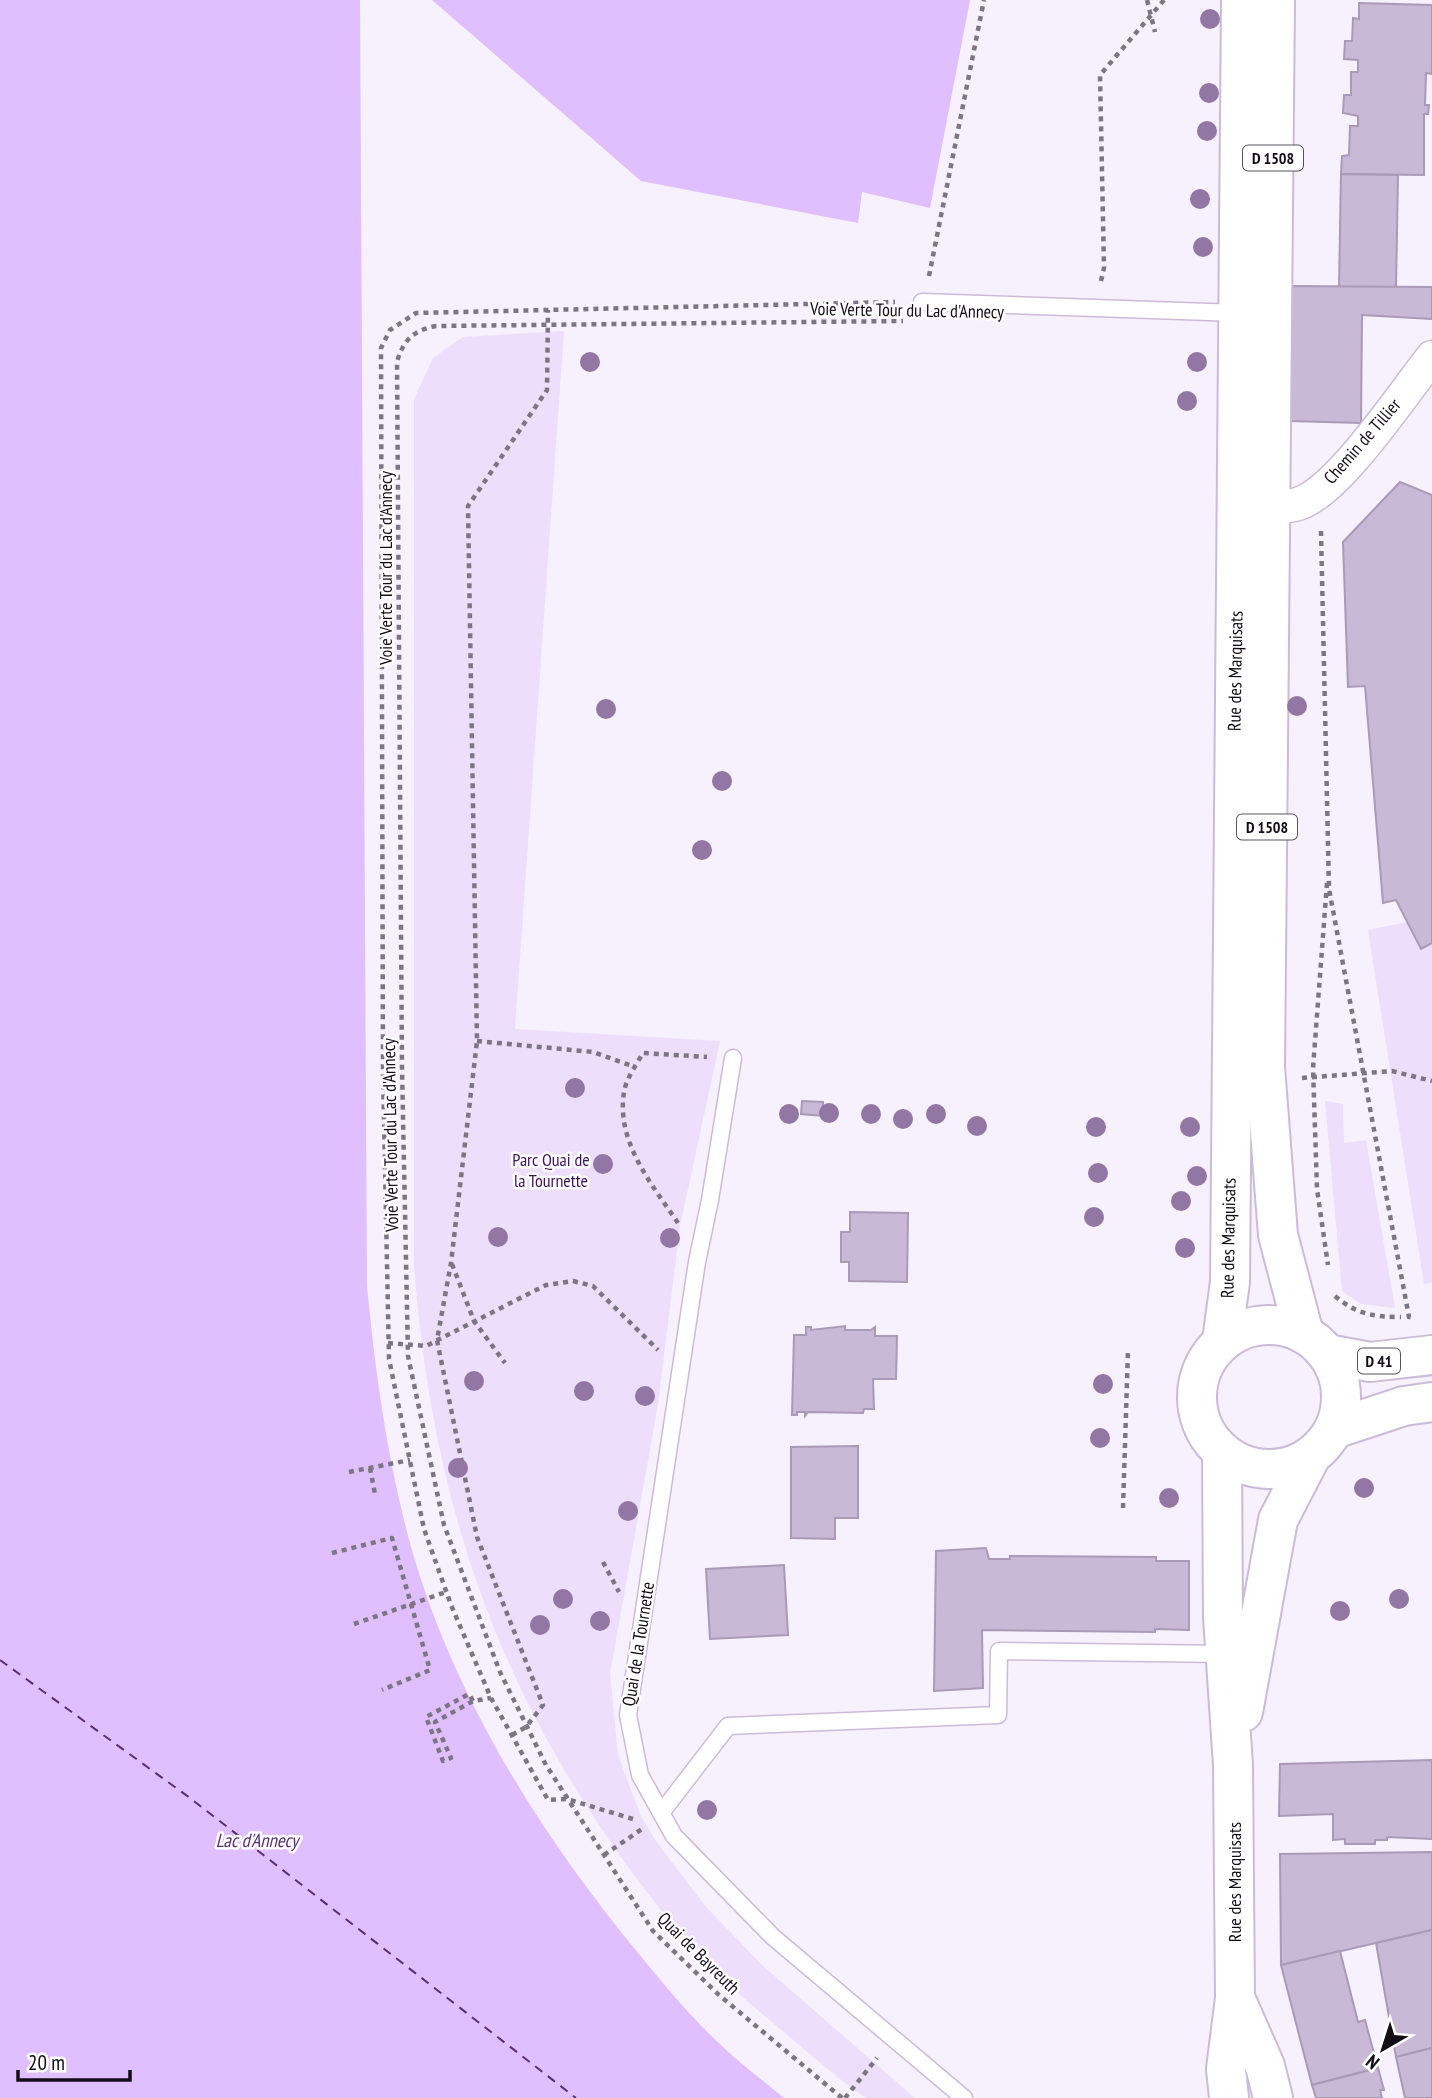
<svg xmlns="http://www.w3.org/2000/svg" width="1432" height="2098" font-family="'PT Sans Narrow',sans-serif">
  <rect width="100%" height="100%" fill="#f7f0fd"/>
  <g fill="#eddefb">
    <path d="M564,331l-49,698 205,12 -40,185 -22,178 -48,270 8,81 22,59 15,26 51,67 58,60 151,131c-14,0 -33,0 -47,0 -11,-2 -81,-64 -95,-75 -70,-57 -124,-123 -174,-198 -117,-175 -169,-351 -185,-560v-866l19,-41 30,-21z"/>
    <path d="M1407,922l14,27 11,-6v340l-8,1 -56,-354z"/>
    <path d="M1325,1101l18,3 1,39 22,-3 29,168 -34,-4 -19,-13z"/>
  </g>
  <g fill="#e0bffe">
    <path d="M0,0h360l7,1286c8,83 19,165 40,246 40,153 128,295 227,416 28,34 56,69 89,99 19,18 41,34 61,51h-784z"/>
    <path d="M432,0h538l-40,208 -68,-16 -4,31 -217,-42z"/>
  </g>
  <g fill="none" stroke-linecap="round" stroke-linejoin="round">
    <path stroke="#582e75" stroke-width="2" stroke-dasharray="9 7" stroke-linecap="butt" d="M0,1660l190,138 386,300"/>
  </g>
  <g fill="#c8b9d6" stroke="#a99ab7" stroke-width="2">
    <path d="M1359,3l73,2v69l-6,-1 -1,32h4l-1,9h-4v61l-83,-1 1,-18 7,-1 1,-29h8v-10l-15,-3 1,-18h7v-23h7v-12l-14,-1 1,-18h7l1,-23 6,1z"/>
    <path d="M1341,174l57,1 -2,112h-57z"/>
    <path d="M1289,286l143,1v32l-70,-4 -1,108 -71,-2z"/>
    <path d="M1400,482l32,13v448l-11,6 -25,-49 -13,3 -18,-217 -17,1 -5,-145z"/>
    <path d="M802,1101l21,1v14l-22,-2z"/>
    <path d="M850,1212l58,1 -1,69 -58,-1v-19h-8v-30h9z"/>
    <path d="M845,1326v4h26l4,-3v9h22l-1,43h-23l1,30h-10l-1,4 -55,-1 -3,4v-4h-8v3h-5l2,-80h12v-8h5v3z"/>
    <path d="M858,1446v72h-23v21l-44,-1v-91z"/>
    <path d="M986,1548l3,11h21v-3l146,1v4h33v69l-34,-1v3l-173,-2 1,58 -49,3 2,-140z"/>
    <path d="M784,1565l4,70 -78,4 -4,-70z"/>
    <path d="M1432,1760v79l-45,-2v3h-12v4h-30v-5l-12,1v-26l-54,2 1,-52z"/>
    <path d="M1432,1852v78l-151,35 -1,-111z"/>
    <path d="M1432,1930v118l-36,9 -20,-114z"/>
    <path d="M1340,1951l18,71 7,-2 13,48 -66,17 -31,-120z"/>
    <path d="M1432,2048v50h-27l-9,-41z"/>
    <path d="M1378,2068l6,22h-4l2,8h-66l-4,-13z"/>
  </g>
  <g fill="none" stroke-linecap="round" stroke-linejoin="round">
    <g stroke="#cbbbd9" stroke-width="19">
      <g id="service">
        <path d="M922,302l316,11"/>
        <path d="M733,1058l-23,142 -13,62 -69,453 12,60 34,61 99,101 191,161"/>
        <path d="M661,1813l67,-87 270,-11 1,-64 227,3"/>
      </g>
    </g>
    <g stroke="#cbbbd9" stroke-width="35">
      <path id="minor" d="M1246,505c18,2 42,5 59,-4 39,-19 98,-107 127,-144"/>
    </g>
    <g stroke="#cbbbd9" stroke-width="42">
      <g id="secondary">
        <path d="M1222,1454l1,163 10,148 2,233 -9,71 3,29"/>
        <path d="M1243,1712l35,-192 32,-62"/>
        <path d="M1236,2000l29,66 8,32"/>
      </g>
    </g>
    <g stroke="#cbbbd9" stroke-width="42">
      <g id="primary">
        <path d="M1275,0l-10,1067 13,168 26,99"/>
        <circle cx="1269" cy="1397" r="72"/>
        <path d="M1222,1341l8,-59 11,-1282"/>
        <path d="M1327,1354l43,8 62,-7"/>
        <path d="M1334,1429l70,-23 28,-4"/>
      </g>
    </g>
    <g stroke="#7d7682" stroke-width="4.5" stroke-dasharray="5 5" stroke-linecap="butt">
      <path d="M1147,0l8,32"/>
      <path d="M929,276l55,-276"/>
      <path d="M1101,281l3,-13 -4,-193 64,-75"/>
      <path d="M1321,531l8,358 80,428h3"/>
      <path d="M1327,883l-14,185 4,121 11,76"/>
      <path d="M477,1041l116,11 42,15"/>
      <path d="M1302,1078l90,-7 40,10"/>
      <path d="M678,1223c-27,-40 -62,-81 -54,-131 2,-13 12,-27 19,-39l64,4"/>
      <path d="M452,1264l22,57 31,42"/>
      <path d="M1335,1296c21,18 39,21 66,21"/>
      <path d="M388,1343l38,3 120,-61 27,-4 20,5 65,64"/>
      <path d="M370,1468l5,26"/>
      <path d="M349,1472l61,-12"/>
      <path d="M1123,1508l5,-158"/>
      <path d="M332,1553l60,-15 38,132 -48,20"/>
      <path d="M603,1562l16,30"/>
      <path d="M354,1624l92,-32"/>
      <path d="M473,1701l-4,-7 -43,23 17,44 8,-3 -16,-36 38,-21 18,-3"/>
      <path d="M512,1735l14,-8 17,-22 -66,-168 -40,-197 14,-77 26,-222 -9,-535 79,-116 1,-80"/>
      <path d="M633,1819l-66,-20 -19,1 -57,-102 -40,-93 -27,-76 -35,-170 -6,-287 -2,-724 9,-18 26,-17 479,-11"/>
      <path d="M604,1855l38,-26"/>
      <path d="M842,2098l-123,-103 -66,-64 -107,-166 -46,-93 -56,-147 -36,-169 -6,-288 -5,-706c6,-22 17,-32 39,-36l467,-5"/>
      <path d="M845,2098l32,-40"/>
    </g>
    <use href="#service" stroke="#fff" stroke-width="16"/>
    <use href="#minor" stroke="#fff" stroke-width="32"/>
    <use href="#secondary" stroke="#fff" stroke-width="38"/>
    <use href="#primary" stroke="#fff" stroke-width="38"/>
  </g>
  <g fill="#9276a3">
    <circle cx="1210" cy="19" r="10"/>
    <circle cx="1209" cy="93" r="10"/>
    <circle cx="1207" cy="131" r="10"/>
    <circle cx="1200" cy="199" r="10"/>
    <circle cx="1203" cy="247" r="10"/>
    <circle cx="590" cy="362" r="10"/>
    <circle cx="1197" cy="362" r="10"/>
    <circle cx="1187" cy="401" r="10"/>
    <circle cx="1297" cy="706" r="10"/>
    <circle cx="606" cy="709" r="10"/>
    <circle cx="722" cy="781" r="10"/>
    <circle cx="702" cy="850" r="10"/>
    <circle cx="575" cy="1088" r="10"/>
    <circle cx="829" cy="1113" r="10"/>
    <circle cx="789" cy="1114" r="10"/>
    <circle cx="871" cy="1114" r="10"/>
    <circle cx="936" cy="1114" r="10"/>
    <circle cx="903" cy="1119" r="10"/>
    <circle cx="977" cy="1126" r="10"/>
    <circle cx="1096" cy="1127" r="10"/>
    <circle cx="1190" cy="1127" r="10"/>
    <circle cx="603" cy="1164" r="10"/>
    <circle cx="1098" cy="1173" r="10"/>
    <circle cx="1197" cy="1176" r="10"/>
    <circle cx="1181" cy="1201" r="10"/>
    <circle cx="1094" cy="1217" r="10"/>
    <circle cx="498" cy="1237" r="10"/>
    <circle cx="670" cy="1238" r="10"/>
    <circle cx="1185" cy="1248" r="10"/>
    <circle cx="474" cy="1381" r="10"/>
    <circle cx="1103" cy="1384" r="10"/>
    <circle cx="584" cy="1391" r="10"/>
    <circle cx="645" cy="1396" r="10"/>
    <circle cx="1100" cy="1438" r="10"/>
    <circle cx="458" cy="1468" r="10"/>
    <circle cx="1364" cy="1488" r="10"/>
    <circle cx="1169" cy="1498" r="10"/>
    <circle cx="628" cy="1511" r="10"/>
    <circle cx="563" cy="1599" r="10"/>
    <circle cx="1399" cy="1599" r="10"/>
    <circle cx="1340" cy="1611" r="10"/>
    <circle cx="600" cy="1621" r="10"/>
    <circle cx="540" cy="1625" r="10"/>
    <circle cx="707" cy="1810" r="10"/>
  </g>
  <g text-anchor="middle" dominant-baseline="central" stroke-width="5" stroke-linejoin="round" paint-order="stroke">
    <g fill="#fff" stroke="#59555c" stroke-width="2">
      <rect x="1243" y="145.5" width="60" height="25" rx="5"/>
      <rect x="1237" y="814.5" width="60" height="25" rx="5"/>
      <rect x="1358" y="1348.5" width="42" height="25" rx="5"/>
    </g>
    <g font-size="16" font-weight="bold" fill="#120c16">
      <text x="1273" y="158">D 1508</text>
      <text x="1267" y="827">D 1508</text>
      <text x="1379" y="1361">D 41</text>
    </g>
    <g font-size="18" fill="#120c16" stroke="#fff">
      <text transform="translate(907 310) rotate(1)">Voie Verte Tour du Lac d'Annecy</text>
      <text transform="translate(1362 441) rotate(-49)">Chemin de Tillier</text>
      <text transform="translate(385 568) rotate(-90)">Voie Verte Tour du Lac d'Annecy</text>
      <text transform="translate(1235 671) rotate(-89)">Rue des Marquisats</text>
      <text transform="translate(390 1135) rotate(-91)">Voie Verte Tour du Lac d'Annecy</text>
      <text transform="translate(1228 1238) rotate(-89)">Rue des Marquisats</text>
      <text transform="translate(638 1644) rotate(-81)">Quai de la Tournette</text>
      <text transform="translate(1234 1882) rotate(-90)">Rue des Marquisats</text>
      <text transform="translate(699 1953) rotate(45)">Quai de Bayreuth</text>
    </g>
    <g font-size="18" fill="#3f135a" stroke="#fff">
      <text x="551" y="1159">Parc Quai de<tspan x="551" dy="21">la Tournette</tspan></text>
    </g>
    <g font-size="19" font-style="italic" fill="#582e75" stroke="#fff">
      <text x="257" y="1840">Lac d'Annecy</text>
    </g>
  </g>
  <g transform="translate(1383 2049) rotate(219)" stroke="#ffffff" stroke-width="5" paint-order="stroke">
  <path d="M0-5L12 26L0 18L-12 26Z" fill="#120c16"/>
  <text y="-10" font-size="19" font-weight="bold" text-anchor="middle" fill="#120c16">N</text>
  </g>
  <path d="M18 2070v10h112v-10" fill="none" stroke="#120c16" stroke-width="3.5"/>
  <text x="28" y="2070" font-size="21" fill="#120c16" stroke="#ffffff" stroke-width="5" paint-order="stroke">20 m</text>
</svg>
